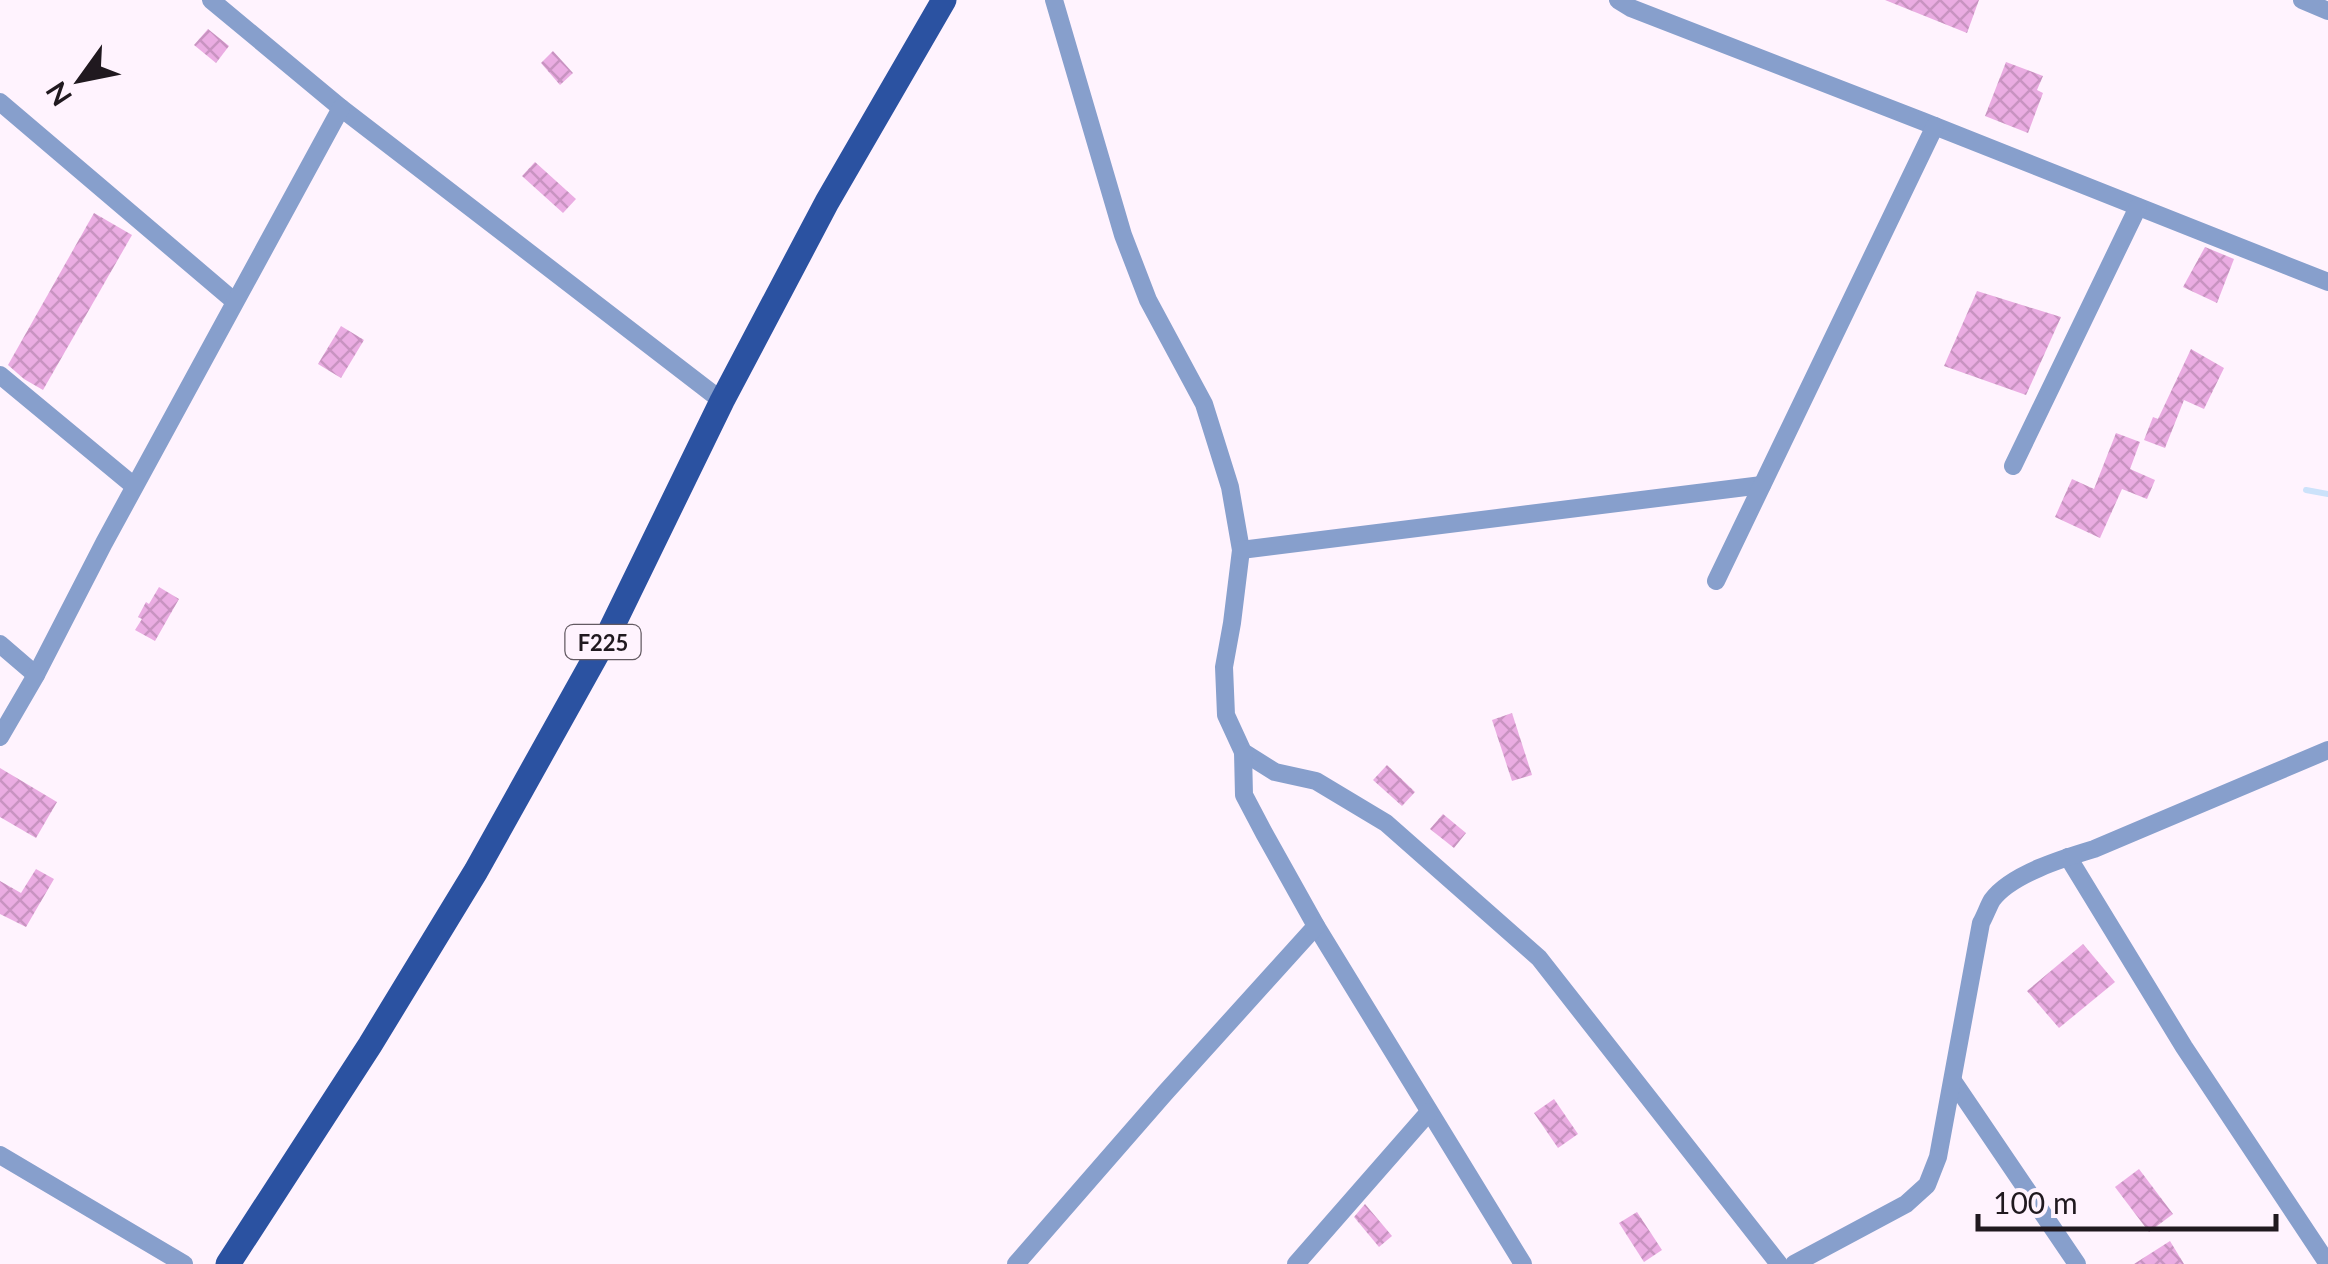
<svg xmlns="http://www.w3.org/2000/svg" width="2328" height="1264" font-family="Lato,sans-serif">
  <defs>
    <pattern id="building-cross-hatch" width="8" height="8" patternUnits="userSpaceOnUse" patternTransform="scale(2.5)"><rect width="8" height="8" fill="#eaace2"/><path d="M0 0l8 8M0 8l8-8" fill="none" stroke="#c893c1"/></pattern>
  </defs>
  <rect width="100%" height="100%" fill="#fff3fe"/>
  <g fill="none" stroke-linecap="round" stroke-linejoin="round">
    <path stroke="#cce2fa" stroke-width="6" d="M2306,490l22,4"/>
  </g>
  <g fill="url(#building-cross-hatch)">
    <path d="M1885,0h94l-12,33z"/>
    <path d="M208,29l21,17 -13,17 -22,-18z"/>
    <path d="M553,51l20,22 -13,12 -19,-22z"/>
    <path d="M2006,62l37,14 -6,14 6,3 -15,40 -43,-17z"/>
    <path d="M535,162l41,37 -13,14 -41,-37z"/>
    <path d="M94,213l38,22 -89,155 -19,-11 -16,-14z"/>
    <path d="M2205,247l29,12 -17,44 -34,-16z"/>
    <path d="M1977,291l84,26 -35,78 -82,-29z"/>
    <path d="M341,326l23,14 -23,38 -23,-14z"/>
    <path d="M2191,349l33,19 -20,41 -20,-9 -19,48 -21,-8 9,-23 5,2z"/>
    <path d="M2116,433l24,9 -10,27 25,11 -8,19 -25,-10 -22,49 -45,-21 17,-38 22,10z"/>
    <path d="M159,587l20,12 -24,42 -20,-11 7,-11 -4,-2 8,-15 3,2z"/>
    <path d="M1512,713l20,62 -20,6 -20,-61z"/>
    <path d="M1387,765l28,27 -13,14 -29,-26z"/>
    <path d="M0,768l57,34 -21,36 -36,-21z"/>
    <path d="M1443,814l23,19 -12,15 -24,-19z"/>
    <path d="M36,869l18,10 -28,48 -26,-13v-33l21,12z"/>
    <path d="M2083,944l32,38 -56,46 -32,-37z"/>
    <path d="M1554,1099l24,35 -20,14 -24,-35z"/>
    <path d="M2139,1169l34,45 -24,18 -34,-45z"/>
    <path d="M1365,1204l27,32 -13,11 -25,-30z"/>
    <path d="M1637,1212l25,38 -18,12 -25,-39z"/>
    <path d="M2170,1241l14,23h-50z"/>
  </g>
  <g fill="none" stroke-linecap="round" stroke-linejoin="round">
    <g stroke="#879fcc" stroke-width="18">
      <path d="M211,0l130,108 381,293"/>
      <path d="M1054,0l69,235 25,65 56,104 26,83 11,63 -9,73 -8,44 2,48 17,37 32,20 41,9 70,42 153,135 240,306"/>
      <path d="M1618,0l13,8 291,113 406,161"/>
      <path d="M2302,0l26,11"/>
      <path d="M0,102l234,199"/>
      <path d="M0,375l134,111"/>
      <path d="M2013,466l125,-259"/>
      <path d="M1241,550l521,-65"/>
      <path d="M1716,581l219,-455"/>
      <path d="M0,644l36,31"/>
      <path d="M0,737l36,-62 68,-132 237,-435"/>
      <path d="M1243,752l1,43 20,38 52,93 207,338"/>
      <path d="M2068,857l116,190 144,217"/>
      <path d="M1953,1081l124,183"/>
      <path d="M0,1155l184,109"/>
      <path d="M1016,1264l149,-171 151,-167"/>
      <path d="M1296,1264l133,-152"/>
      <path d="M1794,1264l112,-60 21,-19 11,-28 43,-234c4,-7 7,-16 11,-23 19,-26 72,-42 102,-51l234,-99"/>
    </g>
    <path stroke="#2b52a1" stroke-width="25" d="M228,1264l142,-219 106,-174 135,-242 111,-228 105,-199 117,-202"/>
  </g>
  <g text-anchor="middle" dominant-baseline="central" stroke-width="9" stroke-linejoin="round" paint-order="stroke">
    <rect fill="#fff3fe" stroke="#635a62" stroke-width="2.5" x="565.5" y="625" width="75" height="34" rx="8"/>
    <g font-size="22" font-weight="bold" fill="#20191f">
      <text x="603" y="642">F225</text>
    </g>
  </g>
  <g transform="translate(80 80) rotate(237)" stroke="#fff3fe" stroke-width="8" paint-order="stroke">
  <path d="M0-8L18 38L0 25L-18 38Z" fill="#20191f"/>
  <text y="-15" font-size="28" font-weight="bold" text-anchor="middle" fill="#20191f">N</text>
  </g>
  <path d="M1978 1214v15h298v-15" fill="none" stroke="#20191f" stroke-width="5"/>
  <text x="1993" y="1214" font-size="30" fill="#20191f" stroke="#fff3fe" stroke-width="8" paint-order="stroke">100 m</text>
</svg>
